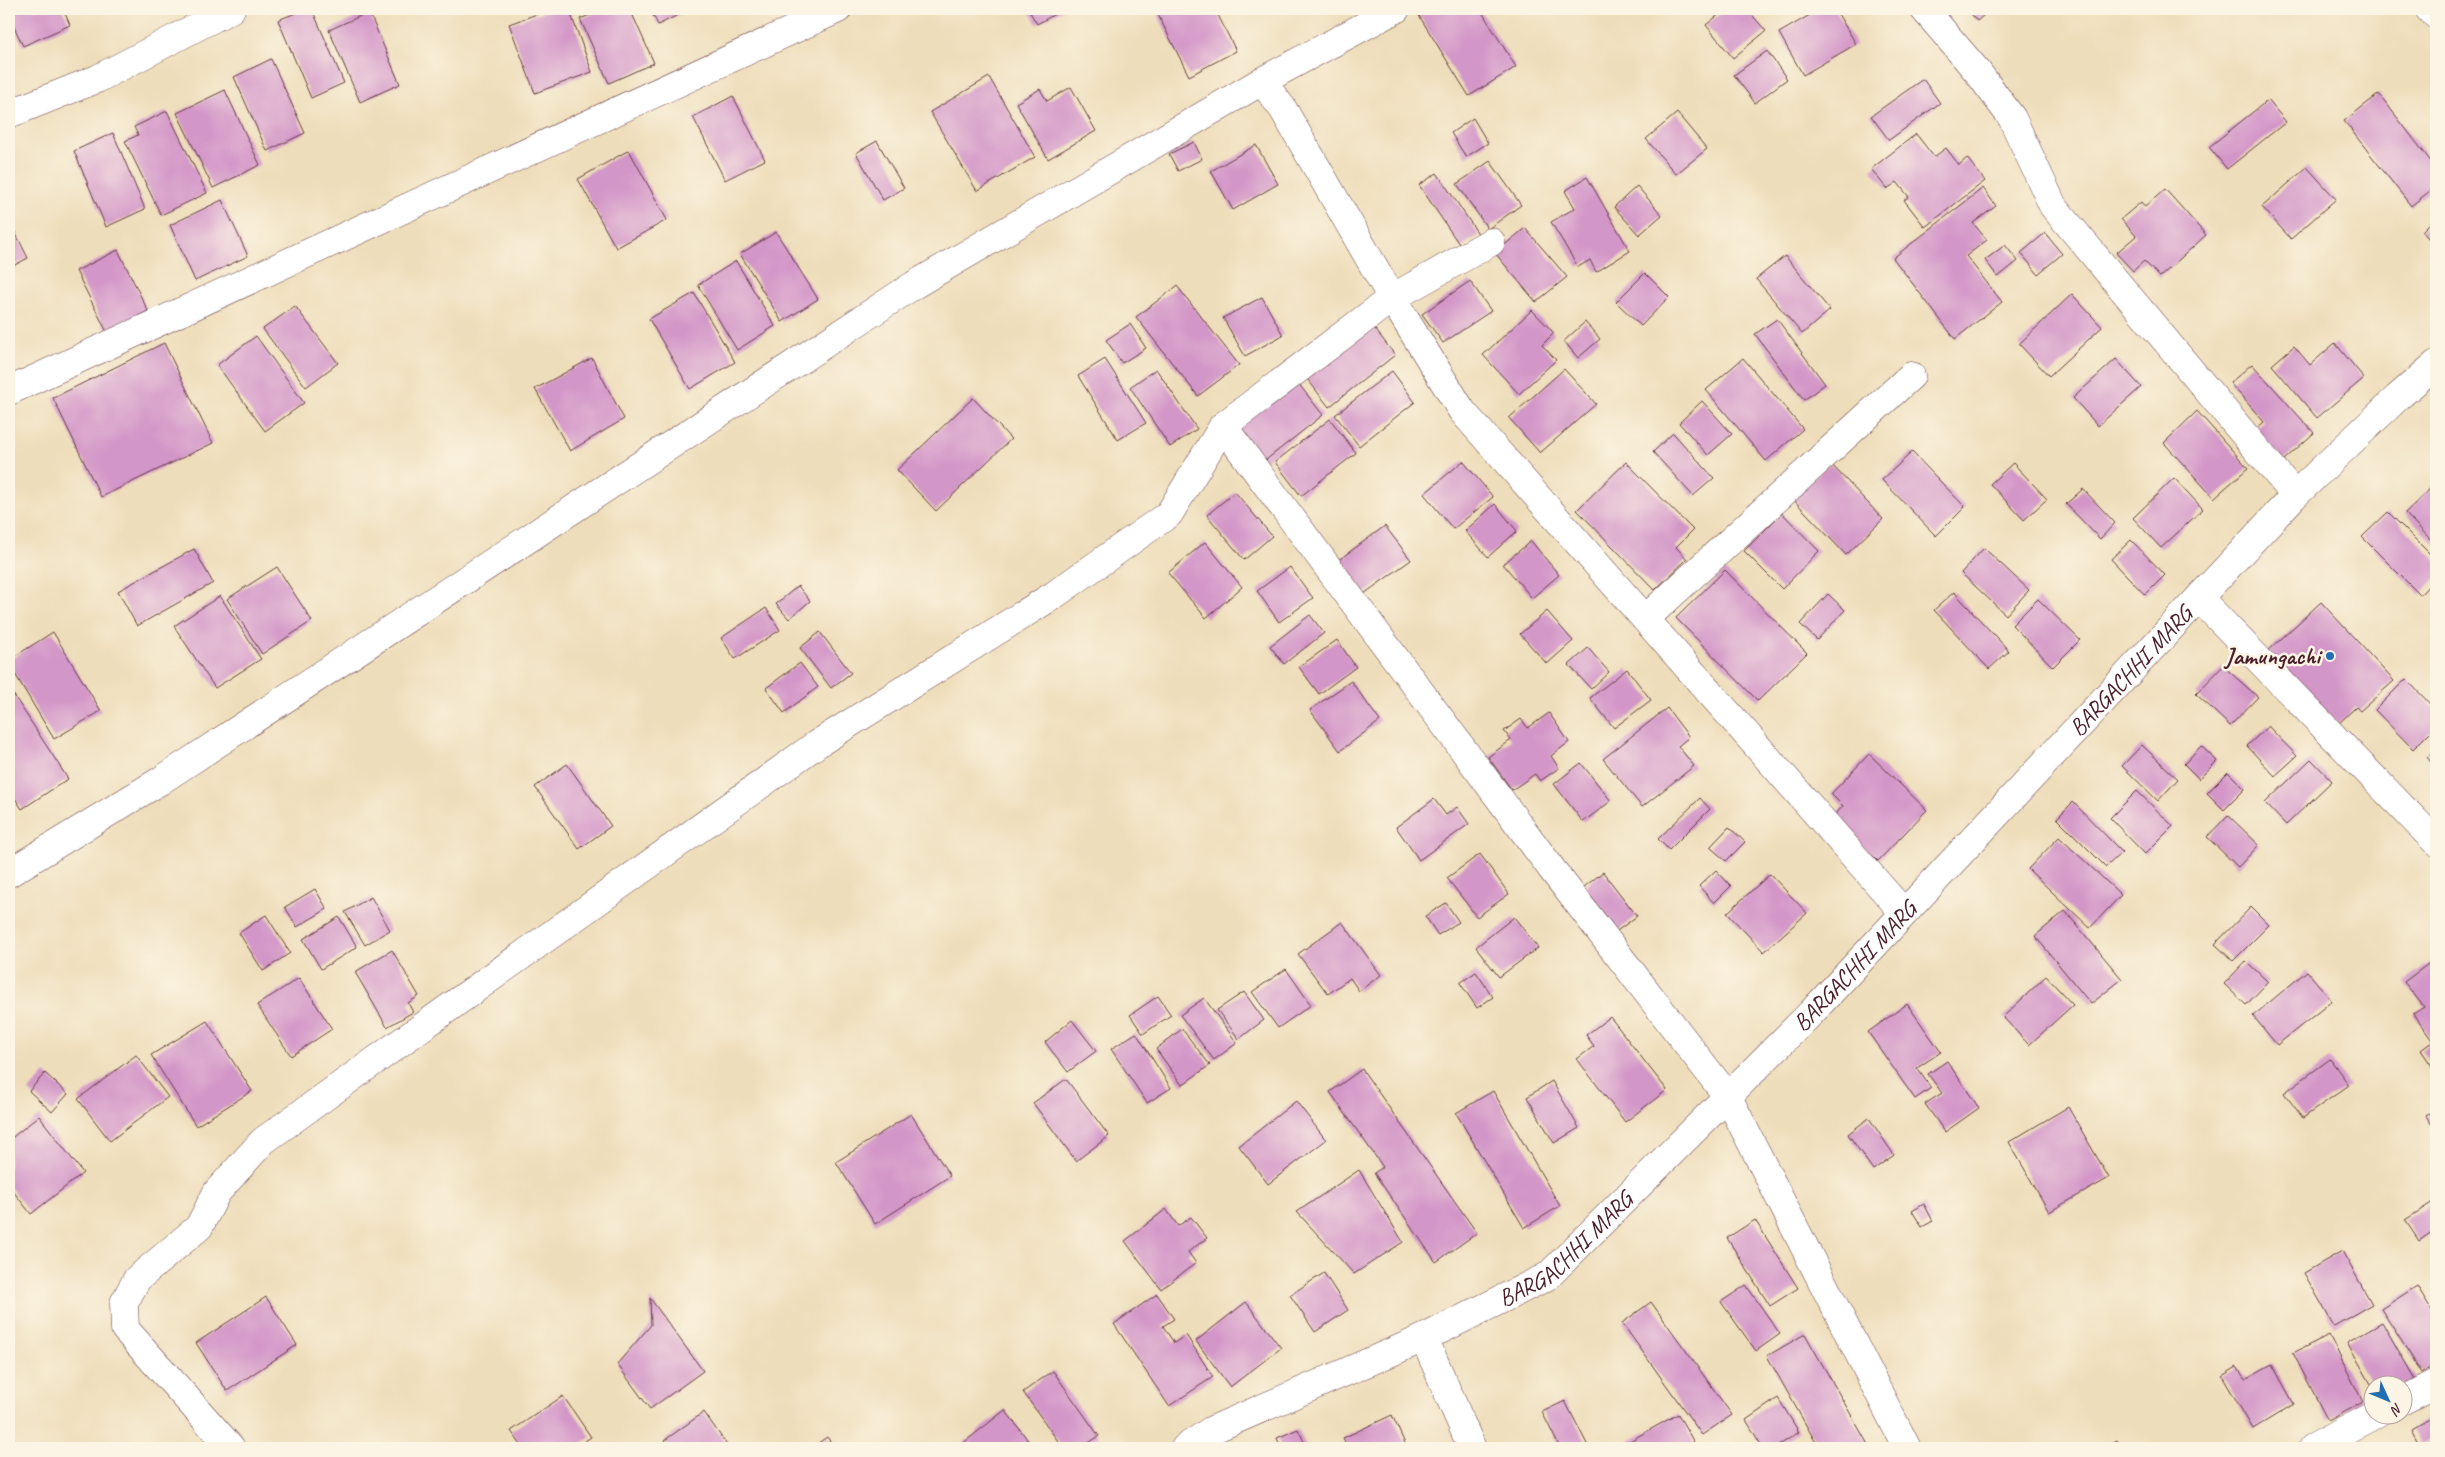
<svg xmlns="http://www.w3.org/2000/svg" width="2445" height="1457" font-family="Caveat,sans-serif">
  <rect width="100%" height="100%" fill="#fcf5e5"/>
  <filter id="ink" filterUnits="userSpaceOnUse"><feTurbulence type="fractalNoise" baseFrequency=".02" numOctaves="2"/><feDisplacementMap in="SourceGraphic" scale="10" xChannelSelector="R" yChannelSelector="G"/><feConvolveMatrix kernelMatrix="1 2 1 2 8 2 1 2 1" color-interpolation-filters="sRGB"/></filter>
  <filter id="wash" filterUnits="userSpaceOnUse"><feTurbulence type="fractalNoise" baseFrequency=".0096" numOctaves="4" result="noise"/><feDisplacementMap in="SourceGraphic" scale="20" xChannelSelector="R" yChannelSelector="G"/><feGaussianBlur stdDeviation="1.12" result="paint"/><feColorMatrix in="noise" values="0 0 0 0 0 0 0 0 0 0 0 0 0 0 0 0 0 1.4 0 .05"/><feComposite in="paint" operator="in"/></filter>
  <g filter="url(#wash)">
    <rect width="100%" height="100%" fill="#eeddba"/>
    <g id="blocks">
      <g fill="#d396c8">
        <path d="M9,9h54l7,16 -47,21 -14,-30z"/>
        <path d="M306,9h6l32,74 -33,15 -33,-78z"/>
        <path d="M551,9h18l23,63 -57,21 -26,-69z"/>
        <path d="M604,9h26l24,54 -45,20 -29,-64z"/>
        <path d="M650,9h40l-32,16z"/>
        <path d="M1028,9h36l-27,15z"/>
        <path d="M1155,9h60l21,42 -47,25z"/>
        <path d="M1427,9h53l36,58 -47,29 -51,-82z"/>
        <path d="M1726,9h21l19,22 -33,27 -27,-33z"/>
        <path d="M1820,9h15l21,35 -53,31 -24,-42z"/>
        <path d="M1967,9h24l-14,12z"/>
        <path d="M369,12l31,72 -40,18 -31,-72z"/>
        <path d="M1767,51l20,28 -32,24 -21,-28z"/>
        <path d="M271,59l34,74 -38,18 -33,-74z"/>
        <path d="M989,77l46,80 -58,34 -47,-79z"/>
        <path d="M1923,79l17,24 -51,37 -18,-24z"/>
        <path d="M1071,87l25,44 -48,28 -32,-56 24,-14 7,12z"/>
        <path d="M225,90l35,75 -47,23 -36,-75z"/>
        <path d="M2379,94l57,74v18l-25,20 -67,-85z"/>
        <path d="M733,96l32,64 -40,20 -32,-63z"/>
        <path d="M2268,100l18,22 -59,47 -18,-22z"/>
        <path d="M167,111l40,82 -46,22 -36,-74 13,-6 -4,-8z"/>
        <path d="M1677,113l30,36 -31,25 -30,-35z"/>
        <path d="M1473,118l15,25 -22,14 -15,-24z"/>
        <path d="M113,133l32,76 -39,18 -32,-76z"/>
        <path d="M1916,134l18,23 12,-9 13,17 8,-7 18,23 -60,46 -21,-27 5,-3 -12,-15 -10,7 -16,-20z"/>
        <path d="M877,141l27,47 -21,12 -27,-47z"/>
        <path d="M1194,142l8,17 -24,12 -9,-17z"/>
        <path d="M1256,145l22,39 -45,26 -22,-39z"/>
        <path d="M629,150l38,70 -51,28 -38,-69z"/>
        <path d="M1490,161l31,44 -33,24 -31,-45z"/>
        <path d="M2307,167l29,32 -45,40 -29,-32z"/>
        <path d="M1437,173l42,62 -18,12 -42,-62z"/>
        <path d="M1587,177l43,74 -34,21 -6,-12 -12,7 -27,-45 24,-14 -10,-17z"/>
        <path d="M1637,186l25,29 -23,20 -25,-28z"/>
        <path d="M1983,188l13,18 -23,17 14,17 -21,16 36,46 -47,37 -62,-81z"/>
        <path d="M2165,189l41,46 -46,42 -16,-16 -11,10 -17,-18 20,-17 -15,-17 20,-17 4,5z"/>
        <path d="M222,200l26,56 -53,25 -25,-56z"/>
        <path d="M2436,217v30l-14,-16z"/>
        <path d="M9,220l19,38 -19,10z"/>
        <path d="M1525,228l42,49 -31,25 -41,-49z"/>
        <path d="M776,232l42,67 -36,23 -42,-68z"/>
        <path d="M2045,233l17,21 -24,20 -17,-21z"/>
        <path d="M2005,245l13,16 -20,16 -13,-17z"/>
        <path d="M118,250l30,61 -41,21 -31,-61z"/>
        <path d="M1785,256l45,54 -28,24 -46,-55z"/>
        <path d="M736,261l39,65 -38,24 -39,-65z"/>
        <path d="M1645,273l24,24 -28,29 -25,-24z"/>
        <path d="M1470,281l21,30 -48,32 -21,-29z"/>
        <path d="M1177,286l62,79 -41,31 -62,-79z"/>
        <path d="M694,293l41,69 -45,27 -41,-70z"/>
        <path d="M2072,294l30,33 -53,49 -30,-32z"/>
        <path d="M1262,297l21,38 -38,21 -22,-38z"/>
        <path d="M295,306l43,57 -32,24 -43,-58z"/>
        <path d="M1532,310l22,23 -12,12 14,15 -37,34 -36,-39z"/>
        <path d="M1777,319l48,65 -21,16 -49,-66z"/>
        <path d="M1368,320l27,35 -66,52 -27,-35z"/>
        <path d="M1585,322l15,17 -22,19 -14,-17z"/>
        <path d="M1130,324l16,24 -24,15 -16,-23z"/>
        <path d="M256,336l48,67 -39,28 -48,-66z"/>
        <path d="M164,343l49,100 -112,54 -48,-99z"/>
        <path d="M2335,343l29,35 -47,40 -45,-53 22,-19 16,19z"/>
        <path d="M592,358l32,61 -54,32 -35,-62z"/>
        <path d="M1743,358l60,71 -37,32 -60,-71z"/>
        <path d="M1105,359l41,64 -28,17 -40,-64z"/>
        <path d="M2116,359l25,28 -43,39 -25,-28z"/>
        <path d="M2252,364l62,69 -30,27 -28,-31 8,-7 -34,-39z"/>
        <path d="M1156,369l41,60 -27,18 -40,-60z"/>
        <path d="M1564,369l32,35 -56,49 -31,-35z"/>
        <path d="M1392,371l23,31 -56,44 -24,-31z"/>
        <path d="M1294,378l29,37 -61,48 -29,-38z"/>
        <path d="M973,398l38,41 -75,72 -39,-41z"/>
        <path d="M1702,401l30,33 -24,21 -29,-32z"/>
        <path d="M2197,411l51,57 -34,30 -50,-55z"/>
        <path d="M1330,419l26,34 -55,43 -26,-34z"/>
        <path d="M1673,433l41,45 -21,18 -40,-44z"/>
        <path d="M1912,452l53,55 -29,29 -54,-56z"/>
        <path d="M1463,461l30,36 -40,32 -29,-35z"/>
        <path d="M1626,462l67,68 -17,17 11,12 -32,31 -78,-80z"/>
        <path d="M1830,463l53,56 -37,36 -54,-57z"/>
        <path d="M2013,463l34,36 -23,21 -34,-36z"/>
        <path d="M2174,478l29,31 -42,39 -28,-30z"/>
        <path d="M2436,483v62l-31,-32z"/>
        <path d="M2083,489l32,34 -15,16 -34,-35z"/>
        <path d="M1235,492l37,44 -28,24 -37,-45z"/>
        <path d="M1495,504l22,27 -29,26 -23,-26z"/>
        <path d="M2388,512l48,48v18l-16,17 -58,-58z"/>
        <path d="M1782,513l37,38 -37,38 -38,-38z"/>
        <path d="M1385,526l26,34 -50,36 -24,-35z"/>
        <path d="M2131,540l34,35 -20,20 -34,-36z"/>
        <path d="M1531,541l28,34 -27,23 -29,-34z"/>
        <path d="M1205,542l37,45 -36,31 -38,-45z"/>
        <path d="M1984,548l45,42 -23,25 -45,-42z"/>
        <path d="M194,549l19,34 -76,43 -19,-35z"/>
        <path d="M277,567l35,54 -50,33 -35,-55z"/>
        <path d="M1290,567l23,31 -34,24 -22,-31z"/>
        <path d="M1725,570l82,83 -49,48 -82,-83z"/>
        <path d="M798,586l12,15 -21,18 -13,-15z"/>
        <path d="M1954,592l55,59 -20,18 -55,-59z"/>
        <path d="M1828,594l17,16 -28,30 -17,-16z"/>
        <path d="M220,596l41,63 -46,29 -41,-62z"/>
        <path d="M2038,599l42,41 -27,27 -41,-42z"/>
        <path d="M2321,602l73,79 -34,30 -4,-4 -20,19 -68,-75z"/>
        <path d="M766,608l14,22 -45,29 -14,-21z"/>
        <path d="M1547,611l26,30 -26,23 -27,-30z"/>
        <path d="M1310,615l14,18 -40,31 -14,-18z"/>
        <path d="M53,632l48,79 -47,28 -45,-75v-4z"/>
        <path d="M820,632l31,41 -20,15 -31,-40z"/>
        <path d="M1337,640l19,27 -37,27 -20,-27z"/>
        <path d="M1588,648l21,24 -18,17 -22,-24z"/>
        <path d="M800,663l18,24 -34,26 -18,-25z"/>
        <path d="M2223,666l35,31 -28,29 -34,-32z"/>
        <path d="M1627,669l24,31 -37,28 -24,-30z"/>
        <path d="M2406,679l30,31v16l-23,23 -38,-39z"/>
        <path d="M1351,681l29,40 -40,30 -30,-41z"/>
        <path d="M13,694l55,85 -46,30 -13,-20v-92z"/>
        <path d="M1667,708l22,29 -11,9 16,20 -52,41 -39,-48z"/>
        <path d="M1549,713l20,29 -18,14 8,12 -19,13 -5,-7 -23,16 -24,-33 23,-17 -7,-9 17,-12 7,9z"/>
        <path d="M2268,726l29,30 -22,20 -28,-30z"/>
        <path d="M2142,745l36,34 -20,22 -36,-35z"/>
        <path d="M2201,746l16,15 -18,18 -15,-15z"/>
        <path d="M2436,749v19l-9,-11z"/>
        <path d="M1869,754l58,56 -49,51 -46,-43 11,-12 -12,-12z"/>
        <path d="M2311,759l21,22 -46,44 -21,-22z"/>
        <path d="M1581,763l30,38 -28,21 -29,-38z"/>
        <path d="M567,764l44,62 -32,23 -44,-62z"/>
        <path d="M2228,772l17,17 -21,21 -17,-17z"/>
        <path d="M2137,791l36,35 -28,28 -35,-36z"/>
        <path d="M1700,798l10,11 -41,41 -11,-11z"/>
        <path d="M1434,799l12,16 11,-8 12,17 -50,36 -23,-33z"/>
        <path d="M2073,802l49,50 -16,15 -49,-49z"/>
        <path d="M2228,815l31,30 -21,22 -31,-30z"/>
        <path d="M1729,827l16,15 -19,19 -16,-14z"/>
        <path d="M2059,837l62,58 -31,33 -62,-59z"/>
        <path d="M1480,854l29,40 -32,23 -30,-39z"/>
        <path d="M1716,870l15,16 -17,17 -15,-17z"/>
        <path d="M1603,872l34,44 -24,18 -34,-43z"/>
        <path d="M1770,874l37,39 -43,39 -37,-39z"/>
        <path d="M315,889l12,20 -30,18 -12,-20z"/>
        <path d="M371,897l19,33 -25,15 -20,-33z"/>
        <path d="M1446,903l13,19 -21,13 -13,-19z"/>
        <path d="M2251,907l18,18 -36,36 -18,-17z"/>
        <path d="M2065,911l57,68 -31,25 -56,-68z"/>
        <path d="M266,915l24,38 -27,18 -24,-38z"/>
        <path d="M339,917l18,30 -36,22 -18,-30z"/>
        <path d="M1514,917l24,31 -39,29 -23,-30z"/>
        <path d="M1342,922l39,53 -22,16 -9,-13 -22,16 -30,-40z"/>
        <path d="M392,950l27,46 -11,7 5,9 -26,15 -32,-55z"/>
        <path d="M2436,958v78l-4,4 -19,-26 11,-7 -20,-25z"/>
        <path d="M2246,961l22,21 -22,23 -22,-21z"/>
        <path d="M1286,969l25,36 -33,23 -26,-36z"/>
        <path d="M2307,971l25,30 -55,44 -24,-29z"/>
        <path d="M1476,972l17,25 -16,11 -17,-25z"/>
        <path d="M2046,976l27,29 -44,40 -26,-28z"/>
        <path d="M299,978l33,51 -41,27 -34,-51z"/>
        <path d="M1244,992l20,28 -25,19 -22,-29z"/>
        <path d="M1158,996l13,19 -28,19 -13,-19z"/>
        <path d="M1204,998l33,45 -23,17 -34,-45z"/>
        <path d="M1907,1004l34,48 -24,16 14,20 -16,11 -47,-67z"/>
        <path d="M1610,1017l57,73 -42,32 -48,-63 17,-13 -8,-11z"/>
        <path d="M1072,1020l24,31 -28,21 -23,-30z"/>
        <path d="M207,1021l45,70 -56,35 -45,-71z"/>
        <path d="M1182,1029l28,36 -28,20 -26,-36z"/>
        <path d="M1136,1033l35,55 -24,15 -36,-54z"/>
        <path d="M2436,1039v33l-15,-22z"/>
        <path d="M136,1055l32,42 -58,44 -32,-42z"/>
        <path d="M2330,1059l19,26 -46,33 -19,-25z"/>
        <path d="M1947,1061l32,47 -34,24 -20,-28 17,-11 -14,-19z"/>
        <path d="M1362,1069l115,164 -41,29 -62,-89 9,-6 -53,-75z"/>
        <path d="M45,1073l23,21 -16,18 -23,-21z"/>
        <path d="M1066,1079l43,57 -33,25 -43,-58z"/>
        <path d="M1552,1081l27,47 -25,15 -27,-46z"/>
        <path d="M1493,1091l67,115 -36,22 -68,-115z"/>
        <path d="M1296,1101l30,39 -58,44 -29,-38z"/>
        <path d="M2068,1107l41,71 -60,34 -40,-70z"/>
        <path d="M2436,1109v22l-10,-15z"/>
        <path d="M911,1114l39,62 -75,48 -39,-62z"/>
        <path d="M39,1116l44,57 -52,41 -22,-28v-46z"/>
        <path d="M1869,1118l25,37 -21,15 -25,-36z"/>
        <path d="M1359,1170l44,72 -49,32 -57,-62z"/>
        <path d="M2436,1200v29l-17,12 -14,-21z"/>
        <path d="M1924,1204l9,17 -11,6 -10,-16z"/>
        <path d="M1166,1209l12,17 13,-9 16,21 -19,14 8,11 -35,26 -36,-48z"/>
        <path d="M1755,1220l43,68 -28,18 -43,-68z"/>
        <path d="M2342,1251l30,53 -38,22 -30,-53z"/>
        <path d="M1324,1273l24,37 -33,22 -25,-37z"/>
        <path d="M1746,1285l34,49 -24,17 -35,-49z"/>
        <path d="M2417,1286l19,31v47l-14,9 -41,-64z"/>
        <path d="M1157,1294l17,25 -11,7 11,17 12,-8 27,42 -44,29 -55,-82z"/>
        <path d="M266,1297l31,48 -70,46 -31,-48z"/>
        <path d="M650,1298l53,73 -53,38 -33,-45 34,-39z"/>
        <path d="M1246,1302l35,46 -51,39 -34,-46z"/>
        <path d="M1651,1302l81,113 -30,20 -80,-112z"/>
        <path d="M2382,1322l34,59 -14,7v-4h-31l-24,-42z"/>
        <path d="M1805,1334l65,114h-51l-52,-92z"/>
        <path d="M2329,1335l34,67 -35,19 -35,-68z"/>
        <path d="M2272,1364l22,40 -41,25 -31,-53 15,-9 8,12z"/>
        <path d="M1053,1371l46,65 -18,12h-18l-40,-56z"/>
        <path d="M563,1396l28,41 -16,11h-52l-12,-17z"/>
        <path d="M1778,1398l21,34 -24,16h-12l-17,-28z"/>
        <path d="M1565,1401l24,47h-29l-18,-36z"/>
        <path d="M1005,1410l29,38h-69l-3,-4z"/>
        <path d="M704,1412l25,36h-58l-6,-8z"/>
        <path d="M1678,1414l19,34h-77l-1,-1z"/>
        <path d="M1392,1415l15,33h-59l-5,-10z"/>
        <path d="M2436,1415v22l-15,9 -9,-17z"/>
        <path d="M1298,1429l9,19h-26l-4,-10z"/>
        <path d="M827,1437l8,11h-24z"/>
        <path d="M2117,1440l5,8h-19z"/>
      </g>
    </g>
  </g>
  <g filter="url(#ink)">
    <use href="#blocks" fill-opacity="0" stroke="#633c40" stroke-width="1"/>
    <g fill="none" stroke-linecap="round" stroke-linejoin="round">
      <g stroke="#633c40" stroke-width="29">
        <g id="street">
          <path d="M1924,9l53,62 35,47 41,88 242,289"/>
          <path d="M2429,9l7,6"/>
          <path d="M1262,81l134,-72"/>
          <path d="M9,114l88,-35 134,-70"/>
          <path d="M9,391l829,-382"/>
          <path d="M1223,426l331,446 174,225 179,351"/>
          <path d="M2199,598l237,244"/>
          <path d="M1645,619l266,-243"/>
          <path d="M9,873l151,-92 754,-496 348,-204 21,28 109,189 70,113 442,502"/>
          <path d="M1424,1338l48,110"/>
          <path d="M2402,1401l34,-18"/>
          <path d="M231,1448l-106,-119 -1,-26 13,-24 62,-52 18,-35 46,-51 554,-397 237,-149 115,-81 54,-88 169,-128 99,-56"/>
          <path d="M2312,1448l65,-34"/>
        </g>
      </g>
      <g stroke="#633c40" stroke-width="29">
        <g id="secondary">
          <path id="s1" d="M1185,1448l27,-18 212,-92 124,-62 263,-263 484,-518 103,-98 38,-33"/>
        </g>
      </g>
      <use href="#street" stroke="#fff" stroke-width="28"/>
      <use href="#secondary" stroke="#fff" stroke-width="28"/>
    </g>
  </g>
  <circle fill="#1f6fb2" stroke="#fcf5e5" stroke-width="2" cx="2330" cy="656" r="5"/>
  <g text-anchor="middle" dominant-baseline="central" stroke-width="5" stroke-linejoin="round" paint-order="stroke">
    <g font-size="24" font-weight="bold" fill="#4a1f2b" stroke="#fcf5e5" text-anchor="end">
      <text x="2320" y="656">Jamungachi</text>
    </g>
    <g font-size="24" fill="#4a1f2b" stroke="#fcf5e5">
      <text stroke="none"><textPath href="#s1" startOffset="1242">BARGACHHI MARG</textPath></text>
      <text stroke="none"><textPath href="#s1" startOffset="838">BARGACHHI MARG</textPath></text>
      <text stroke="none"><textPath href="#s1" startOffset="432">BARGACHHI MARG</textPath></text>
    </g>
  </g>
  <rect width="2445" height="1457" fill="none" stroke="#fcf5e5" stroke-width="30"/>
  <g transform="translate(2388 1400) rotate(134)"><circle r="24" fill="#fcf5e5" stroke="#b59f9b"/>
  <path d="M0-4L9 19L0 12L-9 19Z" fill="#1f6fb2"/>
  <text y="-8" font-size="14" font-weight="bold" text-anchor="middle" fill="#4a1f2b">N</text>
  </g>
</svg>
